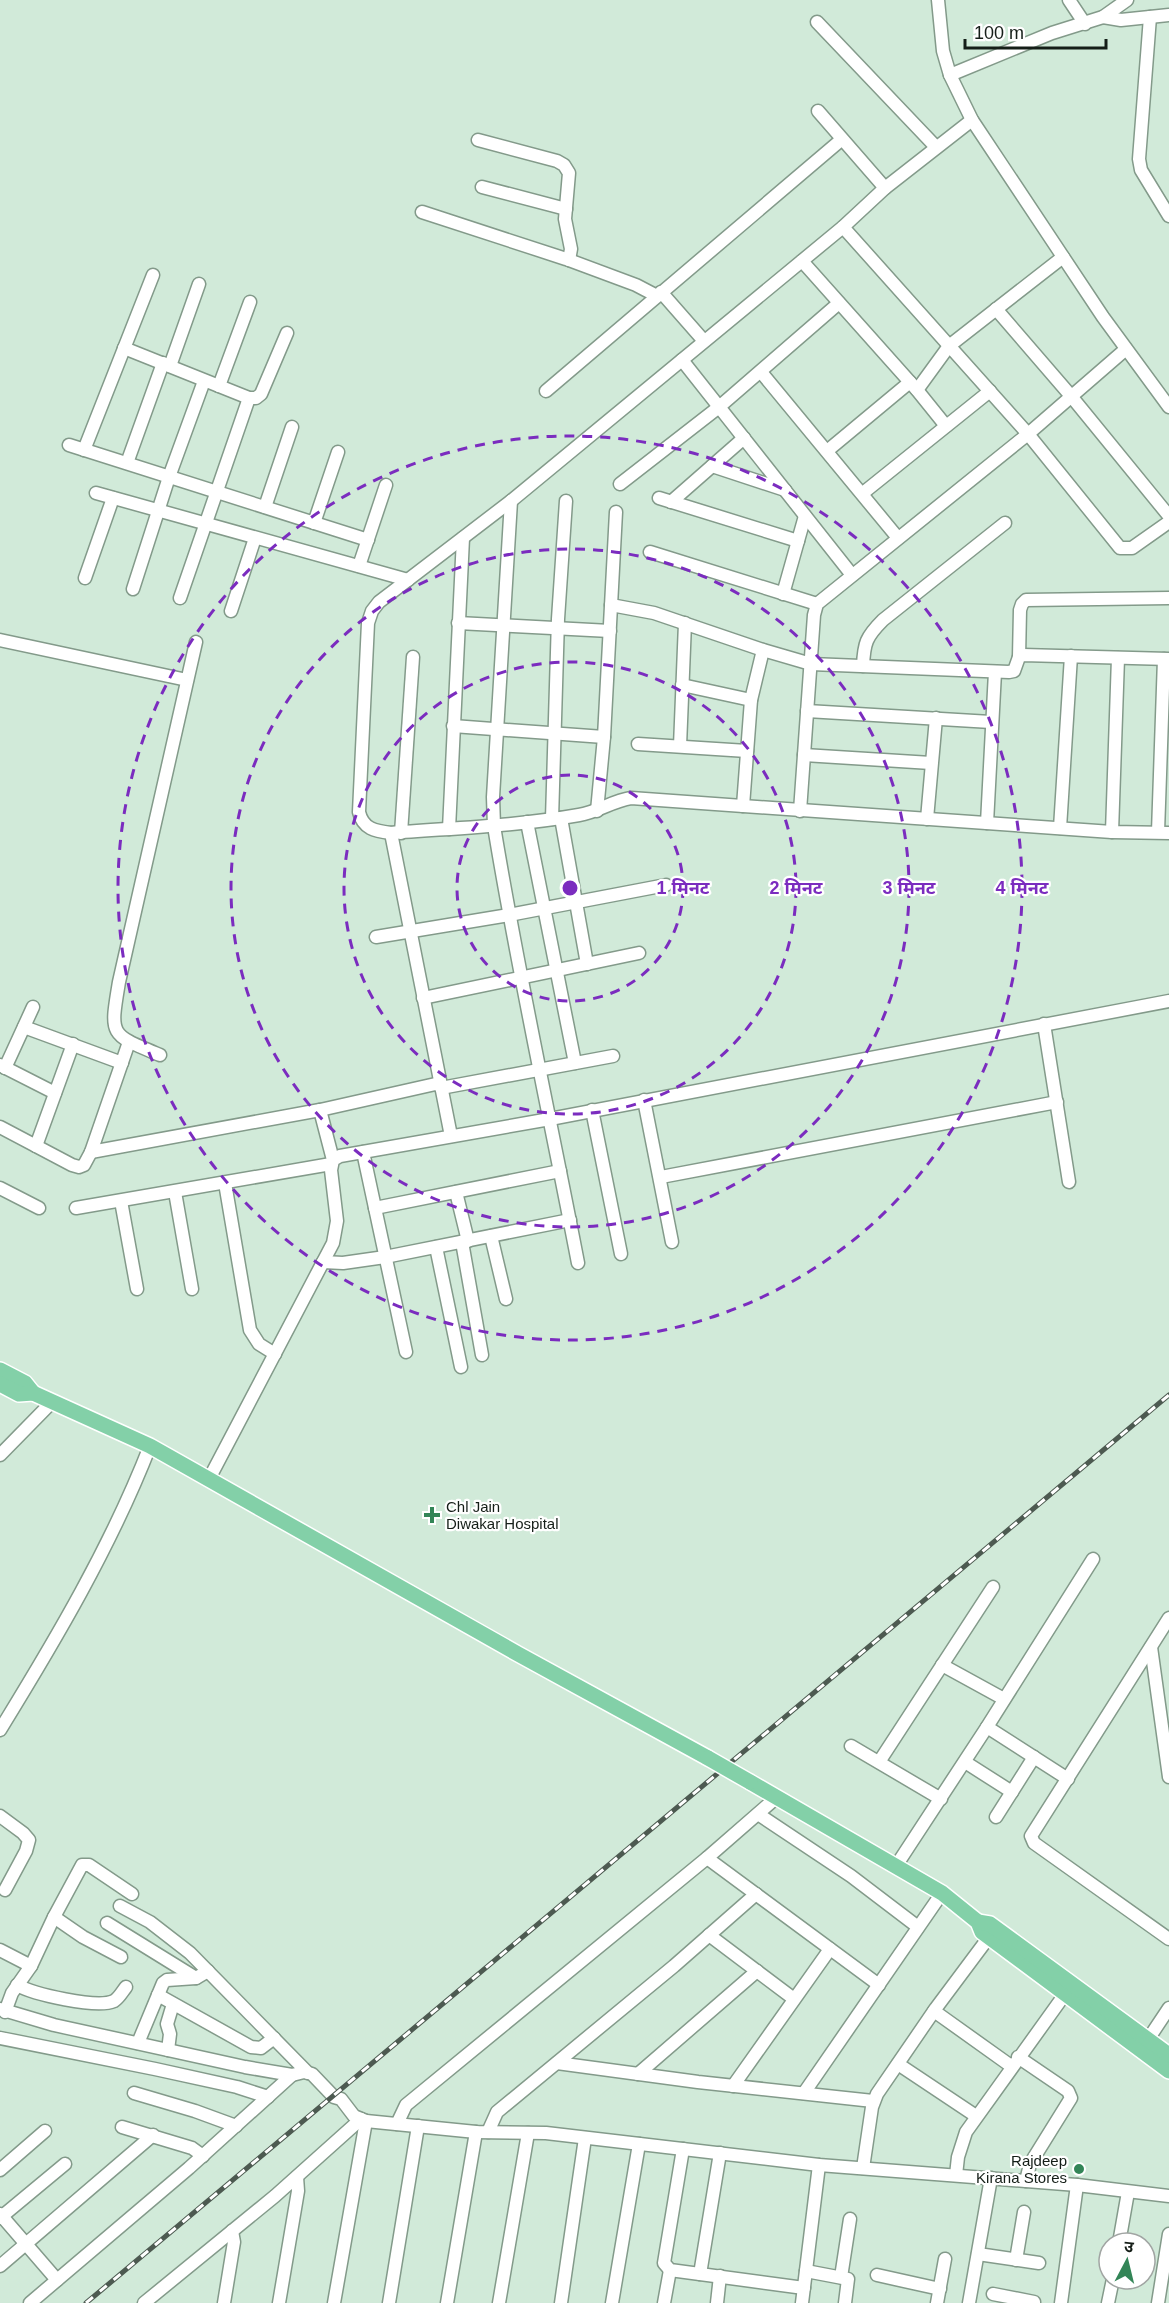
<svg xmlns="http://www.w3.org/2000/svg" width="1169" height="2303" font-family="Helvetica,'Noto Sans Devanagari',sans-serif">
  <rect width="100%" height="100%" fill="#d1ead9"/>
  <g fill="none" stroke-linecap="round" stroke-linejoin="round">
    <g stroke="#839a8a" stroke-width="15">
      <g id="minor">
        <path d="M938,0l5,51 7,24 22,45 131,197 66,90"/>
        <path d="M1069,0l16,24"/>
        <path d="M1103,17l18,3 48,-5"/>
        <path d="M1150,17l-11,142 2,11 28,46"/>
        <path d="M817,22l119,125"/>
        <path d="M950,75l102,-42 51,-16 24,-17"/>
        <path d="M818,111l67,77"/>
        <path d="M972,120l-87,68 -42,39 -332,274 -132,101 -7,9 -4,12 -9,189c4,17 16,19 32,21 62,-5 126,-7 188,-18 19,-3 33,-14 52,-17l481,34 57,1"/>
        <path d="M478,140l79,21 7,4 5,8 -4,46 6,30 -2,11"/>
        <path d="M482,187l84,22"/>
        <path d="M422,212l144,47 70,26 21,11"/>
        <path d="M843,227l185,207 92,114h12l37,-26"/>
        <path d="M802,261l115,129 29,36"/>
        <path d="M661,292l43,49"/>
        <path d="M996,309l75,87 98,120"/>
        <path d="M124,348l125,50h7l5,-4 26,-61"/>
        <path d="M682,360l170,215"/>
        <path d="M170,366l29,-82"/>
        <path d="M761,372l137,166"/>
        <path d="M219,386l31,-84"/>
        <path d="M917,390l32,-44 114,-89"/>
        <path d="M546,391l295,-251"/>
        <path d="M69,445l299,95"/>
        <path d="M84,450l69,-175"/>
        <path d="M827,451l83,-69"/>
        <path d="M127,463l36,-100"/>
        <path d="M712,466l73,24"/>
        <path d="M620,484l99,-77 120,-104"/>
        <path d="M96,493l312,87"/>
        <path d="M863,493l127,-102"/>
        <path d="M659,498l139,43"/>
        <path d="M511,501l-18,296 1,29c24,147 56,291 84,437"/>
        <path d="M671,502l73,-64"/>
        <path d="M265,507l27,-80"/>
        <path d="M314,523l24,-71"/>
        <path d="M650,552l167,52"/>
        <path d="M359,566l27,-81"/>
        <path d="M85,578l28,-80"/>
        <path d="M133,589l36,-112 35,-96"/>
        <path d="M783,594l22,-78"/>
        <path d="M180,598l69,-200"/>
        <path d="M611,605l43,8 109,37 48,14 198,8 5,-1 5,-14 4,-2 146,4"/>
        <path d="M231,611l24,-73"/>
        <path d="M458,623l152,8"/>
        <path d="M0,640l187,40"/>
        <path d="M1019,657l1,-47 2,-6 4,-4 143,-2"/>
        <path d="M863,666c1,-23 3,-29 20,-46l122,-97"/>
        <path d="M682,685l69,15"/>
        <path d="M807,711l184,11"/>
        <path d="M453,726l151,11"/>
        <path d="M638,744l109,7"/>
        <path d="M680,746l5,-123"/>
        <path d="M804,755l127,8"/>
        <path d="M743,806l8,-106 12,-50"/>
        <path d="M597,811l7,-74 12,-225"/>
        <path d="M800,811l14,-196 3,-11 211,-170 98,-85"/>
        <path d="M561,818l26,146"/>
        <path d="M552,819l6,-200 8,-118"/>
        <path d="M927,819l9,-101"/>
        <path d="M527,822l48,241"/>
        <path d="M987,823l8,-151"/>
        <path d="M1060,828l11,-172"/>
        <path d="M449,829l14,-291"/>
        <path d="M1112,832l6,-174"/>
        <path d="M1158,832l6,-173"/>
        <path d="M391,833l60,303"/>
        <path d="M401,833l12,-176"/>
        <path d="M376,937l133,-22 157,-30"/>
        <path d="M423,998l216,-45"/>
        <path d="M1044,1024l25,158"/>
        <path d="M24,1027l98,36"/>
        <path d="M160,1055c-51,-21 -50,-19 -41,-73l77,-340"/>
        <path d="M0,1065l55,28"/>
        <path d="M5,1068l28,-61"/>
        <path d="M441,1088l172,-32"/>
        <path d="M644,1100l28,142"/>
        <path d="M320,1110l13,50"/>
        <path d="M592,1110l29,144"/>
        <path d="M0,1127l72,38 7,2 5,-2 7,-13 38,-110"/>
        <path d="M36,1146l37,-102"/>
        <path d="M91,1152l229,-42 120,-27"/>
        <path d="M363,1152l43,200"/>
        <path d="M661,1177l396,-75"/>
        <path d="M225,1183l25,147 9,14 16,10"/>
        <path d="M0,1188l39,20"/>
        <path d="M175,1192l17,97"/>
        <path d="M456,1192l12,49"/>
        <path d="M121,1201l16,88"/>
        <path d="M76,1208l255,-44"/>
        <path d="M375,1208l185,-37"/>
        <path d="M491,1236l15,63"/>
        <path d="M462,1242l20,113"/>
        <path d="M436,1247l25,120"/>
        <path d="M323,1262l20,1 42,-6 185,-37"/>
        <path d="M0,1455l51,-52"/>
        <path d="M209,1479l124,-236 4,-22 -6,-51 2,-10 7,-4 210,-37 619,-118"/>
        <path d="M1169,1618l-138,218 3,7 135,96"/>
        <path d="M1151,1647l18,130"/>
        <path d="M942,1665l62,34"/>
        <path d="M987,1727l81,52"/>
        <path d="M0,1730c56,-91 111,-184 150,-284"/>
        <path d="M851,1746l90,53"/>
        <path d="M879,1762l114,-175"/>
        <path d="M965,1762l47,30"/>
        <path d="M758,1814l93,62 67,51"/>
        <path d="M0,1816l23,17 6,7 -3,11 -21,39"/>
        <path d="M996,1817l38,-60"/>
        <path d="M707,1858l172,127"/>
        <path d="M896,1866l91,-139 106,-168"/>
        <path d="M120,1906l30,16 40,31 118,120"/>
        <path d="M54,1917l29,20 38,20"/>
        <path d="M107,1923l89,55"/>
        <path d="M709,1935l85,64"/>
        <path d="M0,1950l31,16"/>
        <path d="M17,1985c16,9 80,24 97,16 5,-3 8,-9 12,-14"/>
        <path d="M158,1995l93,52 10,1 13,-10"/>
        <path d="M0,2009l54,16 191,42 47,8 12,-3 8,2 22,23 7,2 13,17 12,5 110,11 70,1 273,32 258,20 92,11"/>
        <path d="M934,2011l77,55"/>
        <path d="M5,2012l7,-19 19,-27 23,-49 28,-52h7l43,29"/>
        <path d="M0,2038l155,31 82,18 31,10"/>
        <path d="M138,2043l25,-60 4,-3 29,-2 12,-7"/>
        <path d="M1143,2047l26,-39"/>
        <path d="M168,2050l2,-16 -3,-10 6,-20"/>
        <path d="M1018,2057l50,34 3,7 -41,66 -4,17"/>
        <path d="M557,2063l141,19 175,19"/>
        <path d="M898,2064l78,52"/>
        <path d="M638,2074l119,-103"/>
        <path d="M733,2086l97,-137"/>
        <path d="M134,2093l61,18 41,15"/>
        <path d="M804,2093l138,-200"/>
        <path d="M397,2124l9,-19 301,-247 70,-61"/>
        <path d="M122,2127l70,21 11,8"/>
        <path d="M488,2132l9,-20 177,-146 82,-72"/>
        <path d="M683,2149l-19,114 6,7 134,18"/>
        <path d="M863,2168l9,-61 5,-13 59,-86 53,-71"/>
        <path d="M0,2170l45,-39"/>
        <path d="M956,2175l2,-18 8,-25 99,-138"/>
        <path d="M0,2214l57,66"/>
        <path d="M0,2218l65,-54"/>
        <path d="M1119,2243l9,-51"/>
        <path d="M978,2254l61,9"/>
        <path d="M1016,2260l8,-48"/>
        <path d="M0,2266l153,-131"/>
        <path d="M806,2271l42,8 -3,24"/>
        <path d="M700,2274l20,-121"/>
        <path d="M877,2275l63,14"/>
        <path d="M841,2277l9,-58"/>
        <path d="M993,2294l41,8"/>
        <path d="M30,2303l159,-135 103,-93"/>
        <path d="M144,2303l131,-107 86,-77"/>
        <path d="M224,2303l10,-61 -2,-11"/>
        <path d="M279,2303l19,-112 -1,-14"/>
        <path d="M334,2303l32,-182"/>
        <path d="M389,2303l29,-177"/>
        <path d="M447,2303l29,-171"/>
        <path d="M499,2303l29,-170"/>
        <path d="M561,2303l24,-165"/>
        <path d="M612,2303l27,-159"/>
        <path d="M664,2303l6,-33"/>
        <path d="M717,2303l3,-27"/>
        <path d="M802,2303l17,-138"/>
        <path d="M937,2303l8,-44"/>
        <path d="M969,2303l22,-125"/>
        <path d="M1061,2303l16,-118"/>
        <path d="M1108,2303l5,-24"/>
        <path d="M1158,2303l11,-69"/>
      </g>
    </g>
    <g stroke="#fff" stroke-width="18">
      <g id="major">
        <path d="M0,1370l25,13 8,10"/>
        <path d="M0,1384l19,10 14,-1 117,53 368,208 190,104"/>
        <path d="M750,1782l192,111 36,29 4,10 187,139"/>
        <path d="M978,1922l12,2 179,131"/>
      </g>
    </g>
    <use href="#minor" stroke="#fff" stroke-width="12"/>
    <use href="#major" stroke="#83d0a8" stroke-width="15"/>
    <g stroke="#4d5a51" stroke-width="5">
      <path id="rail" d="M86,2303l1083,-908"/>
    </g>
    <use href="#rail" stroke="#fff" stroke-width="3" stroke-dasharray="9" stroke-linecap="butt"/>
    <g stroke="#fff" stroke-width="18" stroke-linecap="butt">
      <path id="major-bridge" d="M708,1758l42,24"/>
    </g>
    <use href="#major-bridge" stroke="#83d0a8" stroke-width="15"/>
  </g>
  <g fill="none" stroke="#7b2cbf" stroke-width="3" stroke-dasharray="10 8">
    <circle cx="570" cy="888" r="113"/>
    <circle cx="570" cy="888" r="226"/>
    <circle cx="570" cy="888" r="339"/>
    <circle cx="570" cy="888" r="452"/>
  </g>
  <g fill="#338557" stroke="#fff" stroke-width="2">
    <path d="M429 1506h6v6h6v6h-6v6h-6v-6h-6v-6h6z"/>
    <circle cx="1079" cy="2169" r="6"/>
  </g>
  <g text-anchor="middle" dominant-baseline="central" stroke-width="4.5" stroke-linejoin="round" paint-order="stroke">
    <g font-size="15" fill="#151e18" stroke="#fff" text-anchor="start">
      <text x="446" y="1506">Chl Jain<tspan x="446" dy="17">Diwakar Hospital</tspan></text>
      <text x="1067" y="2160" text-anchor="end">Rajdeep<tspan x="1067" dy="17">Kirana Stores</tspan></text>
    </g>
  </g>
  <circle cx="570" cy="888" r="9" fill="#7b2cbf" stroke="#fff" stroke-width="3"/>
  <g font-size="18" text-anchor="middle" font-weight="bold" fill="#7b2cbf" stroke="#fff" stroke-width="4.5" stroke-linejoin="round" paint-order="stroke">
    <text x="683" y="894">1 मिनट</text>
    <text x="796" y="894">2 मिनट</text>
    <text x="909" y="894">3 मिनट</text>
    <text x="1022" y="894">4 मिनट</text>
  </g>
  <g transform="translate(1127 2261) rotate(7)"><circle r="28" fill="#ffffff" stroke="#a1a5a3" stroke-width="1.5"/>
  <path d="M0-4.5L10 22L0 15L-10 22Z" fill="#338557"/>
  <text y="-9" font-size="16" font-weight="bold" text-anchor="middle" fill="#151e18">उ</text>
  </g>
  <path d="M965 39v9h141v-9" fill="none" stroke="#151e18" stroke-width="3"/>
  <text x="974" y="39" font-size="18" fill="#151e18" stroke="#ffffff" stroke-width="4.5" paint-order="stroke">100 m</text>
</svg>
